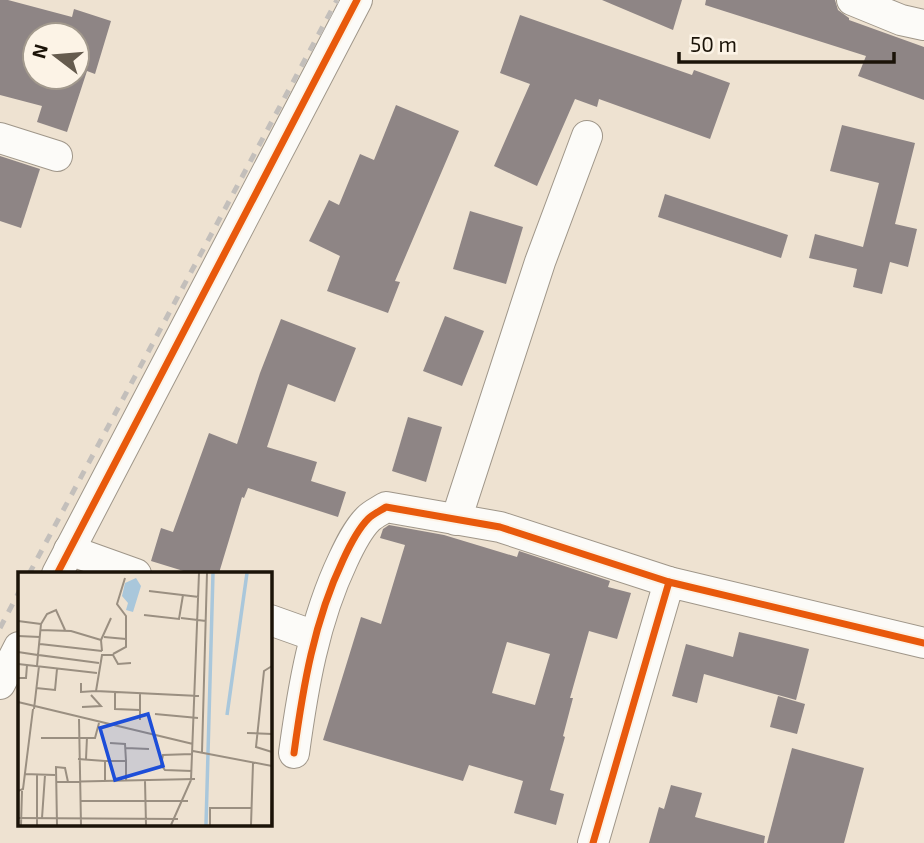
<svg xmlns="http://www.w3.org/2000/svg" width="924" height="843" font-family="'Exo 2',sans-serif">
  <rect width="100%" height="100%" fill="#eee2d1"/>
  <g fill="#8e8585" fill-rule="evenodd">
    <path d="M0,0h8l64,17 2,-8 37,12 -16,53 -8,-3 -20,61 -30,-10 5,-16 -42,-11zM35,35h42v42h-42z"/>
    <path d="M602,0h80l-9,30z"/>
    <path d="M706,0h129l3,10 11,8v2l75,27v53l-66,-24 8,-20 -161,-51z"/>
    <path d="M520,15l172,60 2,-5 36,13 -20,56 -111,-40 -2,8 -22,-8 -38,87 -43,-20 36,-82 -30,-11z"/>
    <path d="M396,105l63,26 -64,150 5,1 -12,31 -61,-22 13,-35 -31,-15 20,-41 10,5 21,-51 14,6z"/>
    <path d="M842,125l73,18 -20,81 22,5 -9,38 -18,-5 -8,32 -29,-7 4,-18 -48,-11 6,-24 48,13 16,-64 -49,-12z"/>
    <path d="M0,156l40,13 -19,59 -21,-7z"/>
    <path d="M665,194l123,41 -7,23 -123,-41z"/>
    <path d="M470,211l53,16 -17,57 -53,-15z"/>
    <path d="M445,316l39,15 -22,55 -39,-15z"/>
    <path d="M281,319l75,29 -21,54 -47,-18 -21,63 50,15 -6,19 35,11 -8,25 -90,-29 -4,10 -2,-1 -23,76h-29l-39,-12 10,-33 12,4 36,-99 28,11 23,-71z"/>
    <path d="M408,417l34,10 -16,55 -34,-11z"/>
    <path d="M389,525l55,10 73,22 2,-6 91,30 -2,6 23,6 -14,46 -28,-8 -19,67h3l-10,38 2,1 -15,53 14,4 -8,31 -42,-12 9,-32 -54,-16 -6,16 -140,-41 38,-123 20,7 24,-79 -25,-7 3,-9zM507,642l43,12 -15,51 -43,-12z"/>
    <path d="M739,632l70,17 -13,51 -92,-26 -7,29 -25,-7 14,-52 47,13z"/>
    <path d="M778,696l27,8 -8,30 -27,-7z"/>
    <path d="M792,748l72,20 -20,75h-77z"/>
    <path d="M671,785l31,8 -7,24 70,19 -1,7h-115l10,-36 5,2z"/>
  </g>
  <g fill="none" stroke-linecap="round" stroke-linejoin="round">
    <g stroke="#9f9689" stroke-width="32">
      <g id="street">
        <path d="M852,0l49,20 23,5"/>
        <path d="M0,138l57,18"/>
        <path d="M456,520l84,-258 47,-126"/>
        <path d="M69,550l67,24"/>
        <path d="M57,574l300,-574"/>
        <path d="M270,620l45,16"/>
        <path d="M0,684l19,-37"/>
        <path d="M294,753c9,-66 20,-132 49,-193 6,-13 14,-30 25,-41 5,-5 12,-8 18,-12l114,20 169,55"/>
        <path d="M593,843l76,-261 255,61"/>
      </g>
    </g>
    <use href="#street" stroke="#fcfbf8" stroke-width="30"/>
    <g stroke="#c3bfbb" stroke-width="5" stroke-dasharray="9 9" stroke-linecap="butt">
      <path d="M29,574l308,-574"/>
      <path d="M0,628l19,-36"/>
    </g>
    <g stroke="#fcf3e6" stroke-width="11">
      <g id="cycleway">
        <path d="M57,574l300,-574"/>
        <path d="M294,753c9,-66 20,-132 49,-193 6,-13 14,-30 25,-41 5,-5 12,-8 18,-12l114,20 169,55"/>
        <path d="M593,843l76,-261 255,61"/>
      </g>
    </g>
    <use href="#cycleway" stroke="#e8590c" stroke-width="7"/>
  </g>
  <g transform="translate(18 572)">
    <rect width="254" height="254" fill="#eee2d1"/>
    <path d="M118,6l5,8 -8,26 -7,-2 2,-7 -6,-7 3,-13z" fill="#a9c7db"/>
    <path fill="none" stroke="#a9c7db" stroke-width="3.5" d="M209,143l20,-142M188,253l7,-252"/>
    <path fill="none" stroke="#9a8f81" stroke-width="2" d="M131,19l50,6M126,43l35,4 4,-24M163,46l25,3M0,49l23,3M22,58l31,1 30,9M0,64l22,1M86,65l22,2M22,72l62,7M84,79l-1,-11 10,-22M0,80l20,3 3,-31 6,-10 9,-4 9,20M95,82l13,-7v-31l-9,-12 8,-26M113,91l-13,1 -5,-9h-11l-6,36 103,5M0,92l79,9M19,94l1,-11 61,8M254,94l-8,5 -8,76 16,5M0,106h8l1,-13M63,111v9l15,-1M18,116l19,2 2,-21M97,121v16l25,1M0,130l175,42M64,135l19,-1 -10,-11M16,137l5,-43M137,142l43,4M61,147l2,106M122,148v-26M229,161l25,1M23,166h54l4,-15M92,171l15,1 1,17M108,176l23,1M175,179l79,15M184,180l5,-179M174,182l-29,1 -2,10 4,5 27,1M60,187l27,2M68,187l1,-22M6,202l31,1M87,209v-20h21v20M127,209l1,44M39,210l138,-3M0,219l5,-2 10,-80M62,229h108M0,246l160,1M24,246l3,-43M3,253l1,-34M19,253v-51M39,253l-1,-58 9,1 3,14M153,253l20,-45 8,-207M192,253v-17h41M233,253l2,-62M253,253l1,-34"/>
    <path fill="#1d4ed8" fill-opacity="0.15" stroke="#1d4ed8" stroke-width="3.5" d="M130,142l15,52 -48,14 -15,-52z"/>
    <rect width="254" height="254" fill="none" stroke="#1b1308" stroke-width="3.5"/>
  </g>
  <g transform="translate(56 56) rotate(286)"><circle r="33" fill="#fcf3e6" stroke="#a2998d" stroke-width="2"/>
  <path d="M0-5L12 26L0 18L-12 26Z" fill="#655b4e"/>
  <text y="-10" font-size="19" font-weight="bold" text-anchor="middle" fill="#1b1308">N</text>
  </g>
  <path d="M679 52v10h215v-10" fill="none" stroke="#1b1308" stroke-width="3.5"/>
  <text x="690" y="52" font-size="21" fill="#1b1308" stroke="#fcf3e6" stroke-width="5" paint-order="stroke">50 m</text>
</svg>
